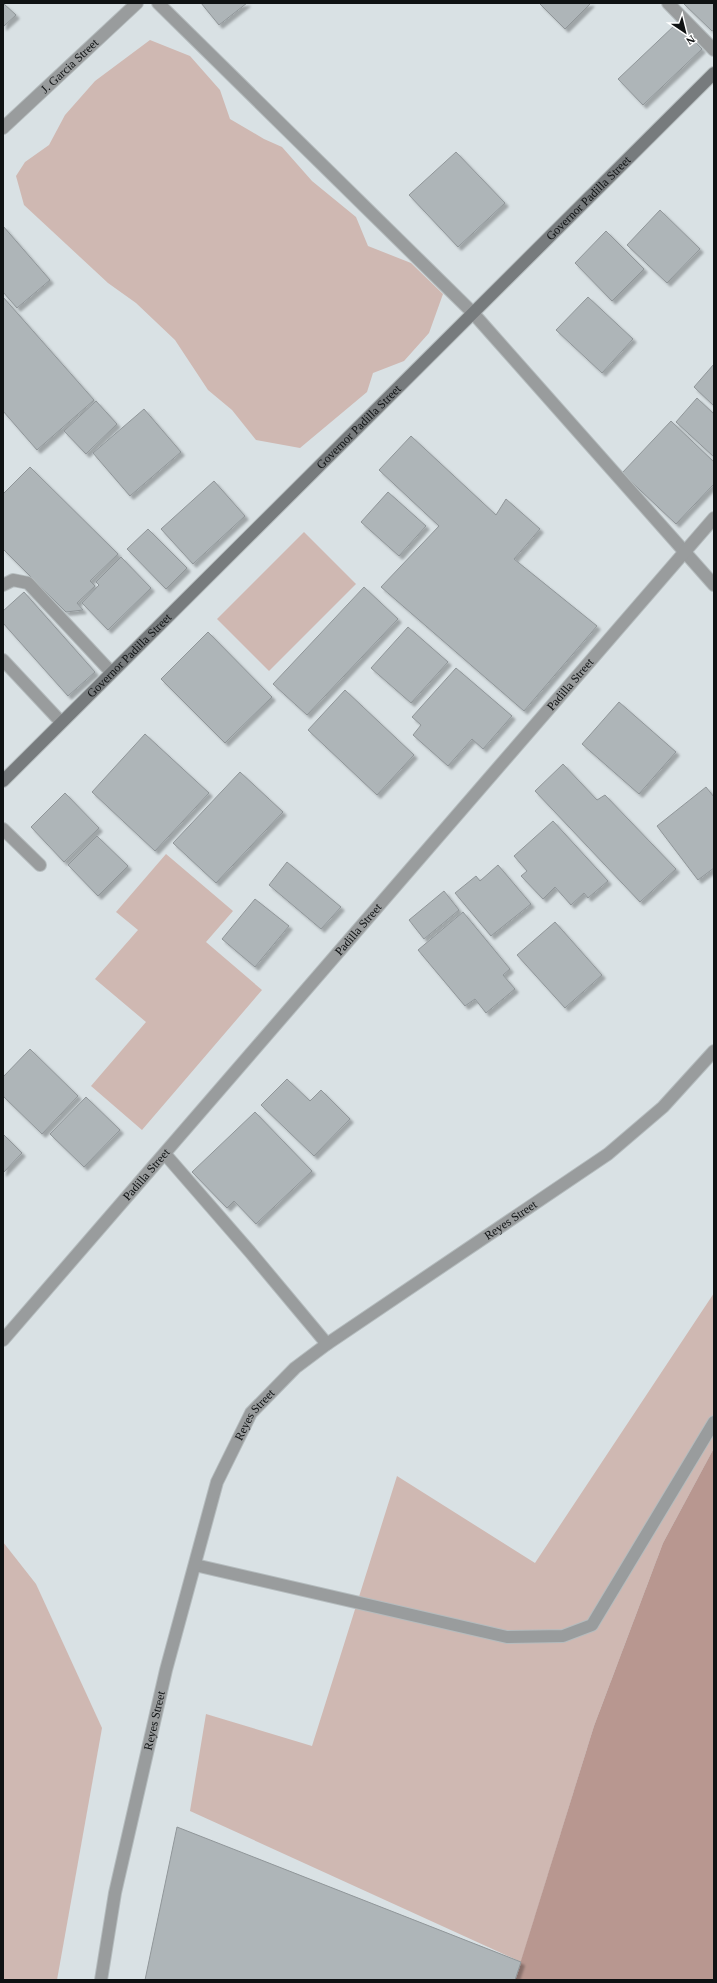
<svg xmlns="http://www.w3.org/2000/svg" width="717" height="1983" font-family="Georgia,serif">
  <defs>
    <filter id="shadow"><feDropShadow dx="3.5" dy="3.5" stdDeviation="1" flood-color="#0004"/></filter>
  </defs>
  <rect width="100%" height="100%" fill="#d9e1e4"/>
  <g fill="#cfb8b2">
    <path d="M150,40l40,16 30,34 10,29 34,20 18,8 30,34 44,36 12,29 43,17 32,31 -14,39 -25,28 -31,12 -6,19 -67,56 -44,-8 -24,-30 -24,-20 -33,-50 -39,-37 -28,-20 -84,-78 -8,-29 9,-14 24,-17 16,-30 30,-34z"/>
    <path d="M304,532l52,52 -87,87 -52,-52z"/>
    <path d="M166,854l67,57 -27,31 56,48 -120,140 -51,-44 55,-64 -51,-43 43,-49 -22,-18z"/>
    <path d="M714,1293v155l-51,95 -69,183 -73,236 -331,-151 16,-97 106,32 85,-270 138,87z"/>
    <path d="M3,1542l33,42 66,144 -45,252h-54z"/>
  </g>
  <path fill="#b89790" d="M714,1448v532h-199l79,-254 69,-183z"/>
  <g fill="#aeb5b8" stroke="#909699" filter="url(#shadow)">
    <path d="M3,3l13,12 -13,12z"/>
    <path d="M201,3h46l-28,22z"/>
    <path d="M539,3h52l-26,26z"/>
    <path d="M683,3h31v27l-2,1z"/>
    <path d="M677,23l25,26 -59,56 -25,-26z"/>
    <path d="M456,152l49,51 -47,44 -49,-52z"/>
    <path d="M660,210l40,39 -33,34 -40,-38z"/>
    <path d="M3,226l47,54 -33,28 -14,-16z"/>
    <path d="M606,231l38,38 -32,32 -37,-38z"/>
    <path d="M3,297l91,103 -57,50 -34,-39z"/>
    <path d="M588,297l45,42 -31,34 -46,-43z"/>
    <path d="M714,364v42l-20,-19z"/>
    <path d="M697,398l17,16v43l-38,-35z"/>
    <path d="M96,401l21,23 -31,30 -22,-23z"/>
    <path d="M144,409l37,43 -51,44 -37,-43z"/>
    <path d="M671,421l43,41v22l-38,40 -54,-51z"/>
    <path d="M411,436l85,79 10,-16 34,30 -26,30 83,67 -73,85 -143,-124 58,-61 -60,-56z"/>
    <path d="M30,467l88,87 -28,27 5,5 -18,17 6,7 -17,2 -63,-63v-55z"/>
    <path d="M214,481l31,35 -52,48 -32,-35z"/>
    <path d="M388,492l38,34 -27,30 -38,-34z"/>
    <path d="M148,529l39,39 -21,21 -39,-40z"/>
    <path d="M121,557l30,31 -43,42 -26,-27 17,-18 -3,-3z"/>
    <path d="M364,587l34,32 -91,96 -34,-31z"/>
    <path d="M24,592l71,80 -27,24 -65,-73v-12z"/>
    <path d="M408,627l40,35 -37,41 -40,-35z"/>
    <path d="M208,632l64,65 -47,46 -64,-64z"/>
    <path d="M456,668l56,48 -29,33 -11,-10 -24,27 -35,-31 8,-10 -9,-8z"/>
    <path d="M345,690l69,65 -37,40 -69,-65z"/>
    <path d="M619,702l57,50 -37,42 -57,-50z"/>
    <path d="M145,734l64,59 -54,58 -63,-59z"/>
    <path d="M563,764l34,36 8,-5 71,74 -36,33 -105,-111z"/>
    <path d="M240,772l43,40 -67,71 -43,-40z"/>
    <path d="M706,787l8,10v71l-16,12 -41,-54z"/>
    <path d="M65,793l34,35 -35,34 -33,-35z"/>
    <path d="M553,821l55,60 -20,17 -4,-5 -13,12 -16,-18 -12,12 -22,-23 6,-5 -13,-15z"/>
    <path d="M97,836l31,30 -30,30 -30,-31z"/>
    <path d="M287,862l54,45 -20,22 -52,-44z"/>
    <path d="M498,865l33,39 -40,32 -36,-43 21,-17 4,5z"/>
    <path d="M444,891l15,19 -35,29 -15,-19z"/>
    <path d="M255,899l34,27 -34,41 -33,-28z"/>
    <path d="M463,912l47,57 -7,6 12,14 -29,24 -11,-14 -10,7 -47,-56z"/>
    <path d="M555,922l47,53 -37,33 -48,-53z"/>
    <path d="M30,1049l48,47 -36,38 -39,-38v-19z"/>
    <path d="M287,1079l23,22 11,-11 29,29 -36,37 -53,-51z"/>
    <path d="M86,1097l34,33 -36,37 -34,-33z"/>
    <path d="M255,1112l57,59 -56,53 -22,-23 -7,7 -35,-36z"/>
    <path d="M3,1134l19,19 -19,20z"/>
    <path d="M177,1827l344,135 -6,18h-370z"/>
  </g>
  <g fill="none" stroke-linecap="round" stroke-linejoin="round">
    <g stroke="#b5bcbe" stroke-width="14">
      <g id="service">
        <path d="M3,585l10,-5 15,3 83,89"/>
        <path d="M3,660l58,62"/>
        <path d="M3,829l37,36"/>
        <path d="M165,1154l86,99 76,91"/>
      </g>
    </g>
    <g stroke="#b5bcbe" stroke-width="14">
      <g id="minor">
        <path d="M158,3l315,310 241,272"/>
        <path d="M668,3l46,47"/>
        <path id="s1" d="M3,128l134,-125"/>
        <path id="s2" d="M3,1340l711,-822"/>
        <path d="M195,1565l312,72 56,-1 29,-11 122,-203"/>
      </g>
    </g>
    <g stroke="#b5bcbe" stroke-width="14">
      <g id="tertiary">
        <path id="s3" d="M101,1980l14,-87 51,-223 51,-188 34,-69 44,-45 32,-24 281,-190 55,-47 51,-56"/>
      </g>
    </g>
    <g stroke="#b5bcbe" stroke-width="14">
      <g id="secondary">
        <path id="s4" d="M3,781l711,-708"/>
      </g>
    </g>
    <use href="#service" stroke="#999c9d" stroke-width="12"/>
    <use href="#minor" stroke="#999c9d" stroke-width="12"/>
    <use href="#tertiary" stroke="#999c9d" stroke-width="12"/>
    <use href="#secondary" stroke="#777b7d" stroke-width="12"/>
  </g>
  <g text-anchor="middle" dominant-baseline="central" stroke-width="4" stroke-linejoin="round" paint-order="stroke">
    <g font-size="12" fill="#0f1213" stroke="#fff">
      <text stroke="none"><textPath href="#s1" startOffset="91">J. Garcia Street</textPath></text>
      <text stroke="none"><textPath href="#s4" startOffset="826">Governor Padilla Street</textPath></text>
      <text stroke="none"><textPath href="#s4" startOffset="502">Governor Padilla Street</textPath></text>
      <text stroke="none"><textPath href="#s4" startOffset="178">Governor Padilla Street</textPath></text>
      <text stroke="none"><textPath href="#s2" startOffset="867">Padilla Street</textPath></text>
      <text stroke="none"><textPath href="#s2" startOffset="543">Padilla Street</textPath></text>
      <text stroke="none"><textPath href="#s2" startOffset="219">Padilla Street</textPath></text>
      <text stroke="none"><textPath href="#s3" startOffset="913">Reyes Street</textPath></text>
      <text stroke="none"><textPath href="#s3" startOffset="589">Reyes Street</textPath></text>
      <text stroke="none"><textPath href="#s3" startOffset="265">Reyes Street</textPath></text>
    </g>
  </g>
  <rect width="717" height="1983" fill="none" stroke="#0f1213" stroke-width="8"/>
  <g transform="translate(685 32) rotate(145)" stroke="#ffffff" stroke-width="3" paint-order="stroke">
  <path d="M0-3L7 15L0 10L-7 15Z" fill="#0f1213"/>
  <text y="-6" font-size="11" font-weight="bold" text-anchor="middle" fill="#0f1213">N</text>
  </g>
</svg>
